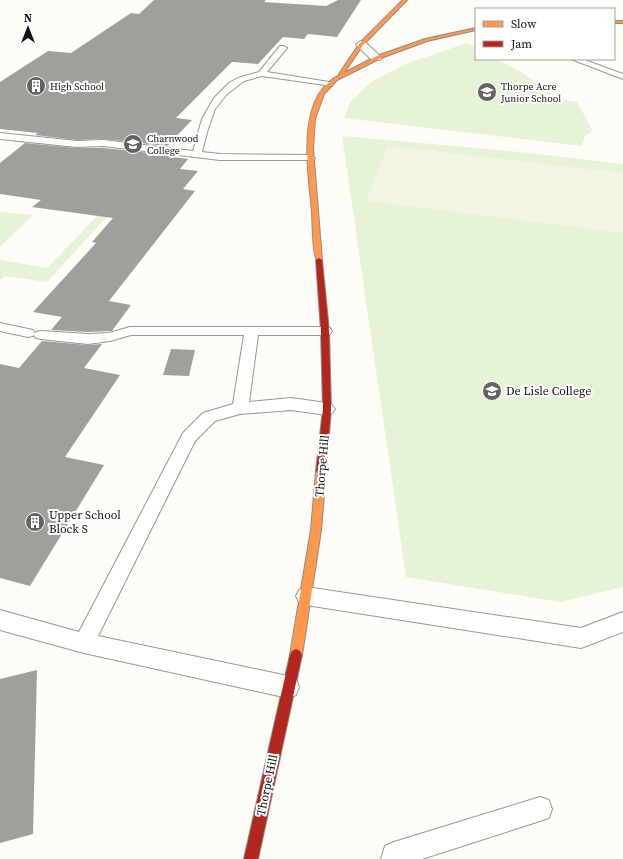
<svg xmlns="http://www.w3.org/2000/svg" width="623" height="859" font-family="'Source Serif 4',serif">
  <rect width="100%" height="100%" fill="#fdfcf7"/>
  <g fill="#e7f3d7">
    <path d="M467,43l9,5v11h20l25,13 39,27 17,3 16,29 -8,5 -3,10 -238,-28 6,-16 21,-20 37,-19z"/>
    <path d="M342,136l178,16 103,12v423l-63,15 -154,-25z"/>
    <path d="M107,206l9,1 -69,75 -42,-6 -5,4v-20l47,8z"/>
    <path d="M0,212l33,3 -33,32z"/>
  </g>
  <path fill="#f0f6e1" d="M388,146l235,27v60l-257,-32z"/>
  <g fill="#a19f9c">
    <path d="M154,0h112l-2,2 62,4 12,-6h23l-24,37 -29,-3 -4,5 -21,-2 -25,27 -26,-2 -56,56 16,2 -25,26 -64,-7 -26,1 -42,-5 3,-2 -38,-4v-47l48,-31 23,2 60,-40 8,1z"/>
    <path d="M25,143l52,5h26l57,6 -1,1 29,4 -8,10 18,2 -15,18 12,2 -86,110 22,4 -19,26 -24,1 -37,-2 11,-13 -29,-5 63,-69 -4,-1 21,-24 -81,-11 9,-7 -41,-6v-31z"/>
    <path d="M42,341l46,4 14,-1 -18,24 36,7 -55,82 39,8 -74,121 -30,-8v-214l19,4z"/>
    <path d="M171,349l24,1 -6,26 -26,-1z"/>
    <path d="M37,670l-4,164 -33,9v-164z"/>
  </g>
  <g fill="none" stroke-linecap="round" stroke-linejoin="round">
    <g stroke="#979795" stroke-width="2">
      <g id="lane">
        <path d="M280,46h3l4,2 -20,24 62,10h3l1,2 -1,2 -70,-10 -18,5 -17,13 -12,15 -7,20 -6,23 18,2 90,1 5,3 -2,2h-93l-117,-14 -26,1 -77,-8v-6l77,8 26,-1 90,11 9,-32 12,-21 15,-15 9,-5 21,-6z"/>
        <path d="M571,59h11l41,15v5z"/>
        <path d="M0,323l33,7 2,3 -2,3 -5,1 -28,-6z"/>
        <path d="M130,327h195l5,1 2,3 -2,3 -5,1h-67l-9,67 42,-4 36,5 5,2 3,4 -3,4 -5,2 -36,-5 -51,4 -25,7 -20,20 -97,195 190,40 8,3 3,8 -3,8 -8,3 -204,-45 -84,-23v-20l79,22 104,-199 20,-20 30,-9 11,-69h-113l-21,6 -22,3 -47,-5 -5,-1 -2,-3 2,-3 5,-1 47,3 21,-1z"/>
        <path d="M306,587l275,41 42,-16v20l-42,16 -275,-43 -7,-3 -3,-6 3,-6z"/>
        <path d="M540,797l9,3 3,9 -3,9 -9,3 -118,38h-41l4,-13 9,-4z"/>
      </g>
    </g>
    <g stroke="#979795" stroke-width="2">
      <path id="street" d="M361,41l4,1 15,14 1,2 -1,2h-8l-15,-14 -1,-2z"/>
    </g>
    <g stroke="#8e8d8b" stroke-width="2">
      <g id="slow">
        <path d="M403,0h4l-44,45 -19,28 33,-17 48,-17 51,-11v2l-49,11 -46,17 -44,22 -13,14 -9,25 -2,29 9,112 -1,1h-4c-5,-10 -4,-35 -5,-48 -3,-40 -18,-116 28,-138l-1,-1 21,-31z"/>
        <rect x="614" y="21" width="9" height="2"/>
        <path d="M321,467l3,1 2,3 -5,59 -19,125 -2,4 -4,2 -4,-2 -2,-4 21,-125 5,-59 2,-3z"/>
      </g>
    </g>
    <g stroke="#8e8d8b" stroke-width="2">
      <g id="jam">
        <path d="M319,258l3,2 7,71 2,78 -5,62 -2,3h-6l-2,-3 7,-62 -2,-78 -5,-71z"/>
        <path d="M296,649l4,2 2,4 -44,204h-14l46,-204 2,-4z"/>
      </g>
    </g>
    <use href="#lane" fill="#fffffe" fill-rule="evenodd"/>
    <use href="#street" fill="#fffffe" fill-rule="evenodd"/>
    <use href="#slow" fill="#ff974d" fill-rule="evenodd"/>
    <use href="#jam" fill="#b3261e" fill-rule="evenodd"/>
  </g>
  <defs>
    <g id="building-disc" transform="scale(1)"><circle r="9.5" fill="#646362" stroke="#fff"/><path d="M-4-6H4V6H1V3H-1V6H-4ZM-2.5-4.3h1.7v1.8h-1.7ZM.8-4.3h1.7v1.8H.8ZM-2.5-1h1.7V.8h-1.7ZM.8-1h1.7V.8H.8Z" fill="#fff"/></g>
    <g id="school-disc" transform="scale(1)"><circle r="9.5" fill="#646362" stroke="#fff"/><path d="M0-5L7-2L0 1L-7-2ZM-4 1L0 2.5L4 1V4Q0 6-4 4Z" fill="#fff"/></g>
  </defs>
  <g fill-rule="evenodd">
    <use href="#building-disc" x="36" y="86"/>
    <use href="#school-disc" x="487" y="92"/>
    <use href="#school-disc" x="133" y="144"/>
    <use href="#school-disc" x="492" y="391"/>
    <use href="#building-disc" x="35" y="522"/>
  </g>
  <g text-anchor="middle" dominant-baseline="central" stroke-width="4" stroke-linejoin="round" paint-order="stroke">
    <g font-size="10" fill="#111" stroke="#fff" text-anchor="start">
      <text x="50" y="86">High School</text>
      <text x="501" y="86">Thorpe Acre<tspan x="501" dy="12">Junior School</tspan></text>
      <text x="147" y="138">Charnwood<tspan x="147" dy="12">College</tspan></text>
    </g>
    <g font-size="12" fill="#111" stroke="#fff" text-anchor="start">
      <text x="506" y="391">De Lisle College</text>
      <text x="49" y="515">Upper School<tspan x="49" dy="14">Block S</tspan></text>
    </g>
    <g font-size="12" fill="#111" stroke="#fff">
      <text transform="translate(322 466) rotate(-85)">Thorpe Hill</text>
      <text transform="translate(267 785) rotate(-78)">Thorpe Hill</text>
    </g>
  </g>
  <rect x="475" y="8" width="140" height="52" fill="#ffffff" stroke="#a0a0a0"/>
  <rect x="483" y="21" width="20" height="6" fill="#ff974d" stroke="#a0a0a0"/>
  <text x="511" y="28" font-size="12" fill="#111111">Slow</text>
  <rect x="483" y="41" width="20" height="6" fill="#b3261e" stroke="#a0a0a0"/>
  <text x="511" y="48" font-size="12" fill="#111111">Jam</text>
  <g transform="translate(28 28)" stroke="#ffffff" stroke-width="3" paint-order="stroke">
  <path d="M0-3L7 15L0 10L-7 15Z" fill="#111111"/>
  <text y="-6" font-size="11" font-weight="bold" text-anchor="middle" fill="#111111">N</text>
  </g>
</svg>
